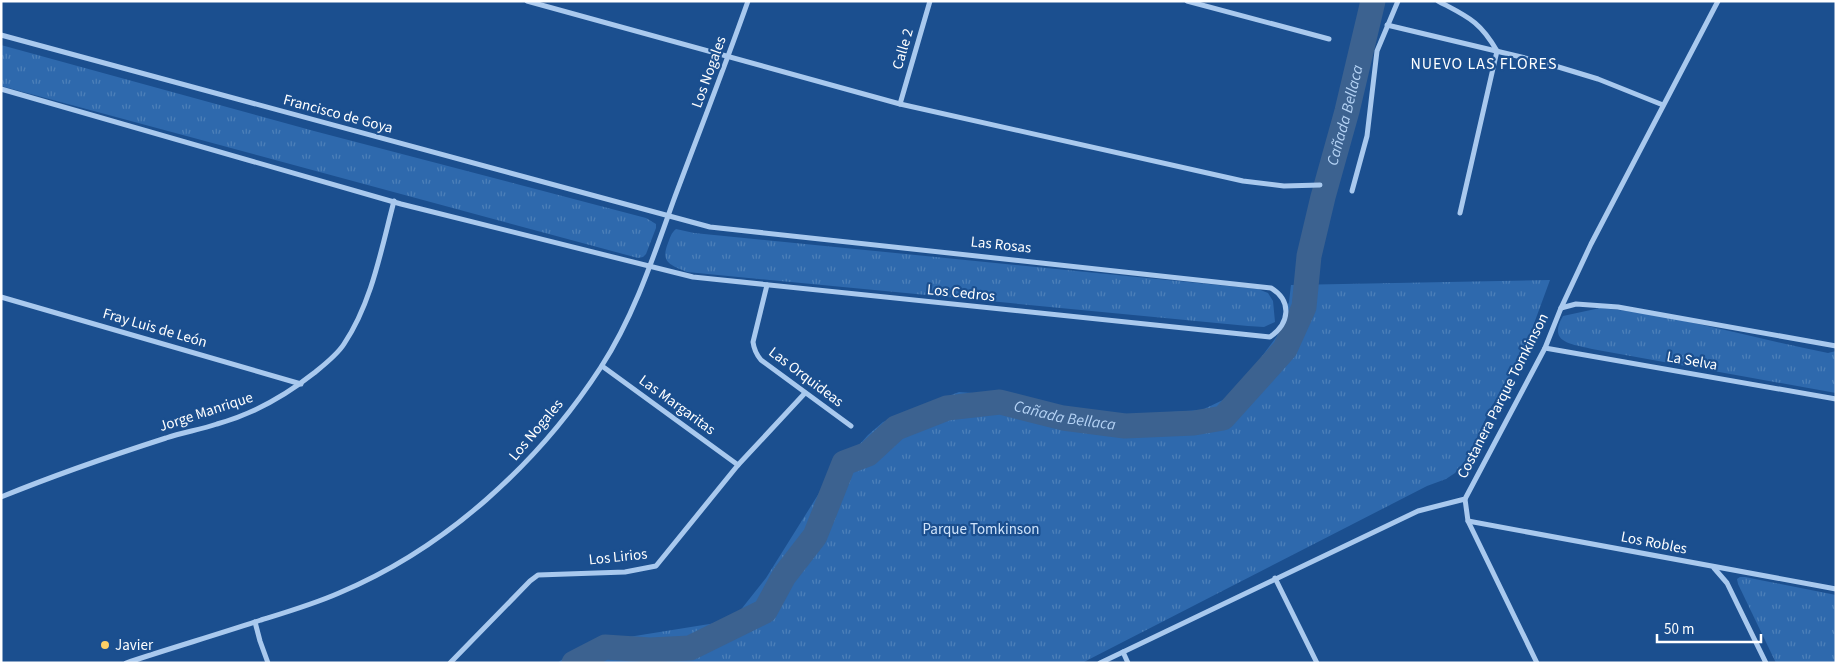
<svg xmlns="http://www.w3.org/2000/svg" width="1837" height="664" font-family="'Source Sans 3',sans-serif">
  <defs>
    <pattern id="grass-tufts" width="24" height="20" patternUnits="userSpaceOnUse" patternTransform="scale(1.25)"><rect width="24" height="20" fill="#2e69ad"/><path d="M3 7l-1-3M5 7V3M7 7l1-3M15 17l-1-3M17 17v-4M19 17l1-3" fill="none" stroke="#4d80b9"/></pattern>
  </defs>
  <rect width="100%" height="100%" fill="#1b4f8f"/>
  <g fill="url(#grass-tufts)">
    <path d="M1,45l313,86 332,87 10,6v4l-10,26 -3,3 -5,1 -637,-172z"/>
    <path d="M676,229l18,4 564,56 10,4 5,8 2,21 -11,5 -16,-1 -561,-54c-16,-7 -27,-9 -19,-29 2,-5 3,-10 8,-14z"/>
    <path d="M1550,280l-18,49 -27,58 -14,20 -23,50 -13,16 -9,6 -19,7 -345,177h-525l28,-19 137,-22 17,-10 27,-34 60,-96 42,-47 15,-13 76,-30 55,4 57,14 40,6 91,-6 23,-11 29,-32 23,-31 12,-34 2,-17z"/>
    <path d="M1600,308c77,7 152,30 228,45l8,-2v42l-244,-44c-20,-5 -45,-6 -29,-33z"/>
    <path d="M1740,577h5l91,18v68h-60l-38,-79 -1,-5z"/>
  </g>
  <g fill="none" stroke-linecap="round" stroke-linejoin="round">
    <path stroke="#3c6290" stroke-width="25" id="s1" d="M574,663l31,-16 45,3 40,-2 75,-37 19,-35 31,-40 29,-73 24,-9 28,-26 51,-20 53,-6 63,16 62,8 69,-3 29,-5 62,-69 19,-42 5,-51 14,-59 24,-86 26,-110"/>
    <g stroke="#a9c9ee" stroke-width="5">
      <path d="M527,1l373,103 343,77 41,5 36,-1"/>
      <path d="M1187,1l142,38"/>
      <path d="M1438,1c30,16 42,20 59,50"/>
      <path d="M1387,25l155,37 56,17 65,26"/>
      <path d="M1,35l709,192 561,61c21,13 19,35 -1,49l-577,-60 -292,-73 -400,-115"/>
      <path d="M900,104l30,-103"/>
      <path d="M1352,191l15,-55 10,-85 21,-50"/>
      <path d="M1460,213l37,-162"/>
      <path d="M767,285l-14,57c1,8 3,12 8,18l90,66"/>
      <path d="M1,297l300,87"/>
      <path d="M1561,308l15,-4 42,3 218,39"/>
      <path d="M1545,348l291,51"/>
      <path d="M602,366l136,99"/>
      <path d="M1,497c54,-22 109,-41 165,-59 17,-6 34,-8 51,-14 36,-10 68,-28 97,-51 10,-8 23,-18 30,-29 28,-42 37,-94 50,-143"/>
      <path d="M1465,499l3,22 69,142"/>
      <path d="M1468,521l368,68"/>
      <path d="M1714,568l13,15 39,80"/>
      <path d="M1275,578l42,85"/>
      <path d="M255,622l5,19 8,22"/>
      <path d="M1123,652l5,11"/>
      <path d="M126,663c45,-15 90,-28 135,-43 26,-8 53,-16 78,-27 107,-45 199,-129 262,-226 33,-51 52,-109 72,-165 25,-67 51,-133 75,-201"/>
      <path d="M450,663l80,-82 8,-6 87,-3 31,-6 82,-101 67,-72"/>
      <path d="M1100,663l318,-152 47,-12 80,-151 16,-40 30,-64 127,-243"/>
    </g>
  </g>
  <circle fill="#ffd166" stroke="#1b4f8f" stroke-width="2" cx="105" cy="645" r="5"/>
  <g text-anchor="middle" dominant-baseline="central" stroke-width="4.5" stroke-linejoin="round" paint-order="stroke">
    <g font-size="15" fill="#fff" stroke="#1b4f8f">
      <text transform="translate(903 49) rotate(-74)">Calle 2</text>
      <text transform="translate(709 72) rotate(-70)">Los Nogales</text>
      <text transform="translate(338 114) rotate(15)">Francisco de Goya</text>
      <text transform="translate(1001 245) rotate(6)">Las Rosas</text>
      <text transform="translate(961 293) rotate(6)">Los Cedros</text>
      <text transform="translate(155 328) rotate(16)">Fray Luis de León</text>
      <text transform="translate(1692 361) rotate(10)">La Selva</text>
      <text transform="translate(806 377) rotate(37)">Las Orquideas</text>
      <text transform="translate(1503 396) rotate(-63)">Costanera Parque Tomkinson</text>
      <text transform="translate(677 405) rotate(36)">Las Margaritas</text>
      <text transform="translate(206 412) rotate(-18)">Jorge Manrique</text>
      <text transform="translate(536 430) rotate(-50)">Los Nogales</text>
      <text transform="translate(1654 543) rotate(11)">Los Robles</text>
      <text transform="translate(618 557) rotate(-6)">Los Lirios</text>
    </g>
    <g font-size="15" fill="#cfe3fa" stroke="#1b4f8f">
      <text x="981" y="529">Parque Tomkinson</text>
    </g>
    <g font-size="15" fill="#fff" stroke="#1b4f8f" text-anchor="start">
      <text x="115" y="645">Javier</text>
    </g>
    <g font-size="16" letter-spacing="1" fill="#fff" stroke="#1b4f8f">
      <text x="1484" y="64">NUEVO LAS FLORES</text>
    </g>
    <g font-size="16" font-style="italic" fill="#b5d3f5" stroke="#1b4f8f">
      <text stroke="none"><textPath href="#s1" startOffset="1106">Cañada Bellaca</textPath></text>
      <text stroke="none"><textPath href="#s1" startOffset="611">Cañada Bellaca</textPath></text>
    </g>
  </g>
  <rect width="1837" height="664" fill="none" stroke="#ffffff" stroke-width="5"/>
  <path d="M1657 634v8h104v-8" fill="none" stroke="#ffffff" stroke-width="2.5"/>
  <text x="1664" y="634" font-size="15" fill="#ffffff" stroke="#1b4f8f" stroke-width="4" paint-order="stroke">50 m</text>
</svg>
